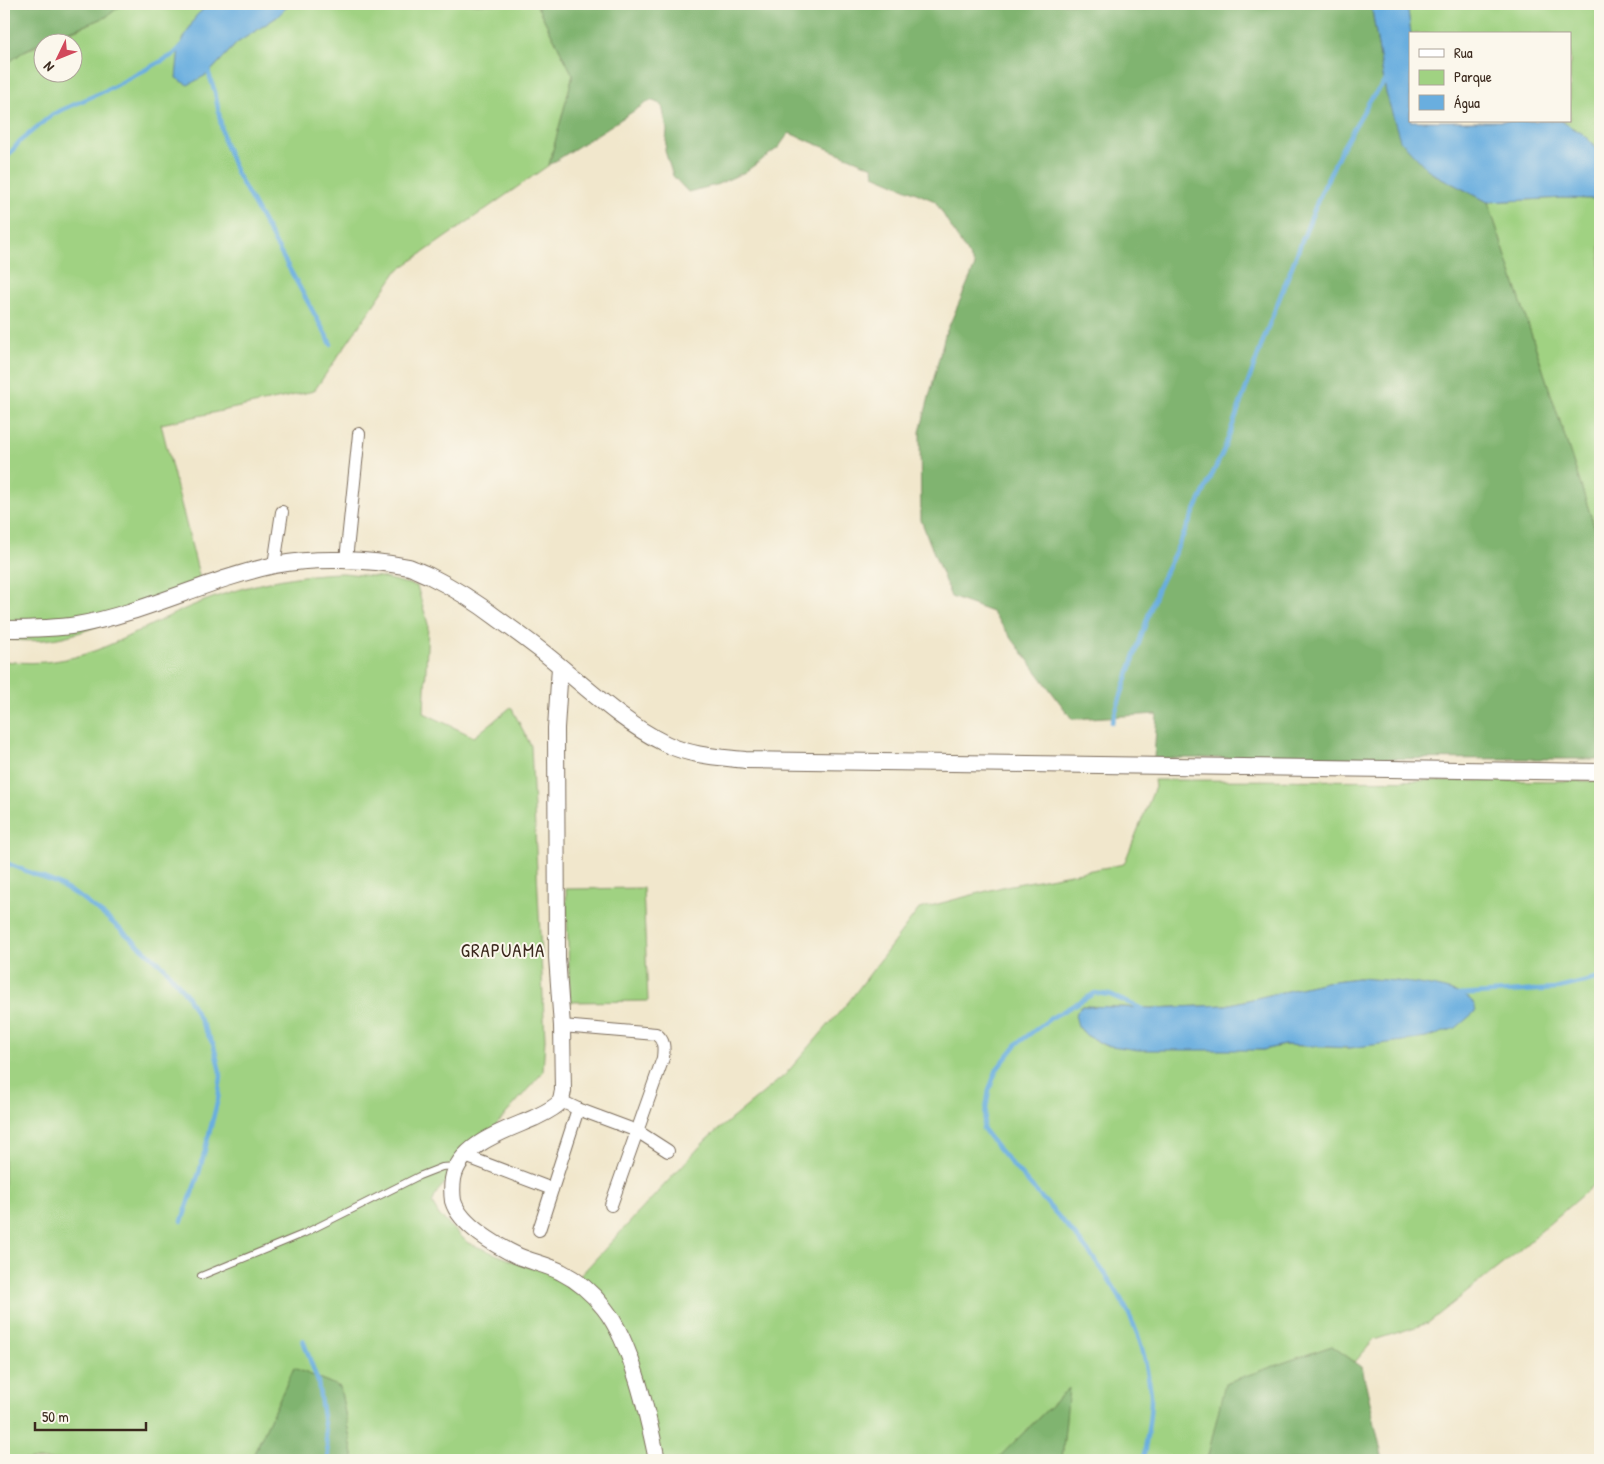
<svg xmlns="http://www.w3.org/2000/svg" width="1604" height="1464" font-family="'Patrick Hand',sans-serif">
  <rect width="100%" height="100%" fill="#fbf7ec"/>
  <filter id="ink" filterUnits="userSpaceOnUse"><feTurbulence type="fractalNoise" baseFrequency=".02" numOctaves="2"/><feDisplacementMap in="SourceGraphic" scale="10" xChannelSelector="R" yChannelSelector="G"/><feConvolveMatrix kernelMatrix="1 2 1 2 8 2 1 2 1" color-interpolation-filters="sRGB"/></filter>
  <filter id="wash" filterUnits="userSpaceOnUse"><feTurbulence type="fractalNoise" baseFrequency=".0096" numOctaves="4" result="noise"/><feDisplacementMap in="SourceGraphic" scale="20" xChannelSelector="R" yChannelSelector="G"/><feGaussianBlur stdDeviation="1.12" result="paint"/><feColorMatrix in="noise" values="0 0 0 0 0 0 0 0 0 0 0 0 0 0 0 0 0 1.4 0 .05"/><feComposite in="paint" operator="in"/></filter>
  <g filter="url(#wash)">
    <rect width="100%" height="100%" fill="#f1e7cc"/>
    <g fill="#a0d282" stroke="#6e7e50" fill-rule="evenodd">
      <path d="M123,4h86l-13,12 12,58 29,-31 40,-26 13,-13h246l37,71 -24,90 -152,106 -83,120 -153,33 39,155c-22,10 -44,21 -67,31 -44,21 -79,36 -129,29v-573l20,-15 18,-7v28h30v-30h-26l60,-25z"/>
      <path d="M1407,4h193v147l-17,-17 -22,-13h9v-87h-159z"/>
      <path d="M1600,194v350l-112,-342 75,-4 29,1z"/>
      <path d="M343,573l37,4 37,9 11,38 -4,89 50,24 37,-30 20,39 14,293 -2,33 -106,120 -5,11 7,12 29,28 60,24 49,12 130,-140 78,-64 65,-75 69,-91 87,-23 118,-22 31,-77 -1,-7 446,1v398l-85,75 -87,69 -54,17 -19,22 -23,-16 -106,37 -19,77h-145l6,-71 -72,71h-642l-14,-73 -46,-19 -43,92h-247v-799c74,9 113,-21 176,-50 49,-22 108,-37 163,-38zM1358,978l38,3 60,11 -106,56 -66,-3 -21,5 -159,-5 -18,-10 -8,-9 3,-20 71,2 74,-3 100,-23z"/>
      <path d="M643,888l5,113 -78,1 -4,-113z"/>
    </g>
    <g fill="#80b470" stroke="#5e6f47">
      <path d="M4,4h119l-17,13 -64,25 -18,9 -20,15z"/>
      <path d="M536,4h835l15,89 44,79 58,30 112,342v215l-446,-1 3,-44 -85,5 -80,-107 -41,-15 -30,-77 -1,-88 25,-97 30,-69 -40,-65 -61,-26 -1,-8 -84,-34 -11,15 -33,24 -29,13 -28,7 -15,-16 -8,-25 2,-21 -5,-25 -11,-5 -102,65 24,-90z"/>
      <path d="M1332,1346l30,21 21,93h-176l18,-77z"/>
      <path d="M294,1368l46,19 14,73h-103z"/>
      <path d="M1069,1388l-7,72h-66z"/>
    </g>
    <g fill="#69aedf" stroke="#526c7e">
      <path d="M209,4h81l-13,13 -40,26 -29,31 -20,11 -12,-7 3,-31 17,-31z"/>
      <path d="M1371,4h36l4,30 -1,87h151l22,13 17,17v43l-7,5 -30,-1 -75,4 -58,-30 -30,-32 -14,-47z"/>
      <path d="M1358,978c26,2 96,6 114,23 2,2 3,7 4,10l-20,17 -30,10 -76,10 -66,-3 -21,5h-125l-34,-5 -18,-10 -8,-9 -3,-11 6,-9 71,2 74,-3 100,-23z"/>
    </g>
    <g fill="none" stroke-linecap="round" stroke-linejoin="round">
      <g stroke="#69aedf" stroke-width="4.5">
        <path d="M207,68l8,24 9,49 13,33 94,170"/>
        <path d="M4,161l16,-20 33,-27 56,-25 64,-34 10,-10"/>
        <path d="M1112,722l45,-132 66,-138 44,-122 51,-130 22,-48 30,-52 17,-21"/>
        <path d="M4,862l52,21 24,14 25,19 59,51 22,27 28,52 7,30 -3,23 -19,74 -17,48"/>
        <path d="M1458,995l97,-6 45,-11"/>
        <path d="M1143,1009l-33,-14 -15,-2 -44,25 -33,25 -21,26 -8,21 -6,39c56,76 148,143 164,241 1,9 4,18 4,26 0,22 -4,43 -8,64"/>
        <path d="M303,1340l15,42 11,78"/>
      </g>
    </g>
  </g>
  <g filter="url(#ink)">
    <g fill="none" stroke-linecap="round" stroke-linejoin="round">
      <g stroke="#7b6c5b" stroke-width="8">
        <path id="service" d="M201,1276l102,-42 116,-58 23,-9 14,-1"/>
      </g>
      <g stroke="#7b6c5b" stroke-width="14">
        <g id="minor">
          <path d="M346,560l13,-126"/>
          <path d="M274,565l8,-53"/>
          <path d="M562,1026l94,8c9,7 8,14 7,24l-52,147"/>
          <path d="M561,1101l17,8 59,22 31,20"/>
          <path d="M465,1156l87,33"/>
          <path d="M539,1230l39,-121"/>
        </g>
      </g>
      <g stroke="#7b6c5b" stroke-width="18">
        <g id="tertiary">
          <path d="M4,629c24,0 49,0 73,-4 68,-12 131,-46 198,-60 40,-8 94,-6 134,2 6,2 13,6 19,8 24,12 47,26 69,43 14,10 28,20 42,31 41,32 80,72 127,95 25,12 53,13 79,16l855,12"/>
          <path d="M560,667l-4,61 1,229 5,69 1,65c-1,3 -1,8 -3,11 -6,7 -18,12 -26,16 -27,12 -75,26 -81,61 -1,7 -1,15 0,22 7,24 44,45 65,55 14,6 30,9 43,16 16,8 32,22 43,36 28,35 44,108 53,152"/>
        </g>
      </g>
      <use href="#service" stroke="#fff" stroke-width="6"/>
      <use href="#minor" stroke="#fff" stroke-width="12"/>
      <use href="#tertiary" stroke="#fff" stroke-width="16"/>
    </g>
  </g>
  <g text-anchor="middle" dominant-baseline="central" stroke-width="4" stroke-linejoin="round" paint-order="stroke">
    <g font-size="19" letter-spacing="1" fill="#3b2a1e" stroke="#fbf7ec">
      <text x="503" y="950">GRAPUAMA</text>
    </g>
  </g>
  <rect width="1604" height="1464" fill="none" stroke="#fbf7ec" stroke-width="20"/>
  <rect x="1409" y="32" width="162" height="90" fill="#fbf7ec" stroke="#aea59a"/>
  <rect x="1419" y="49" width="25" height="8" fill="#ffffff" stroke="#aea59a"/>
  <text x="1454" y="58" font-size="15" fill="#3b2a1e">Rua</text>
  <rect x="1419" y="70" width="25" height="15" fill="#a0d282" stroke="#aea59a"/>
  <text x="1454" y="82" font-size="15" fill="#3b2a1e">Parque</text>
  <rect x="1419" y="95" width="25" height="15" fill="#69aedf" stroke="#aea59a"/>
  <text x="1454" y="108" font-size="15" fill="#3b2a1e">Água</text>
  <g transform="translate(58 58) rotate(227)"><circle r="24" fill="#fbf7ec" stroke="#aea59a"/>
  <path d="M0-4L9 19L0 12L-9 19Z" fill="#d1495b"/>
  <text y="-8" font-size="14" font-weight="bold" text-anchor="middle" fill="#3b2a1e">N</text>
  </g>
  <path d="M35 1422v8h111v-8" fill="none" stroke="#3b2a1e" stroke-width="2.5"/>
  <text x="42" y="1422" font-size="15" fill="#3b2a1e" stroke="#fbf7ec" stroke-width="4" paint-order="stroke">50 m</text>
</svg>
